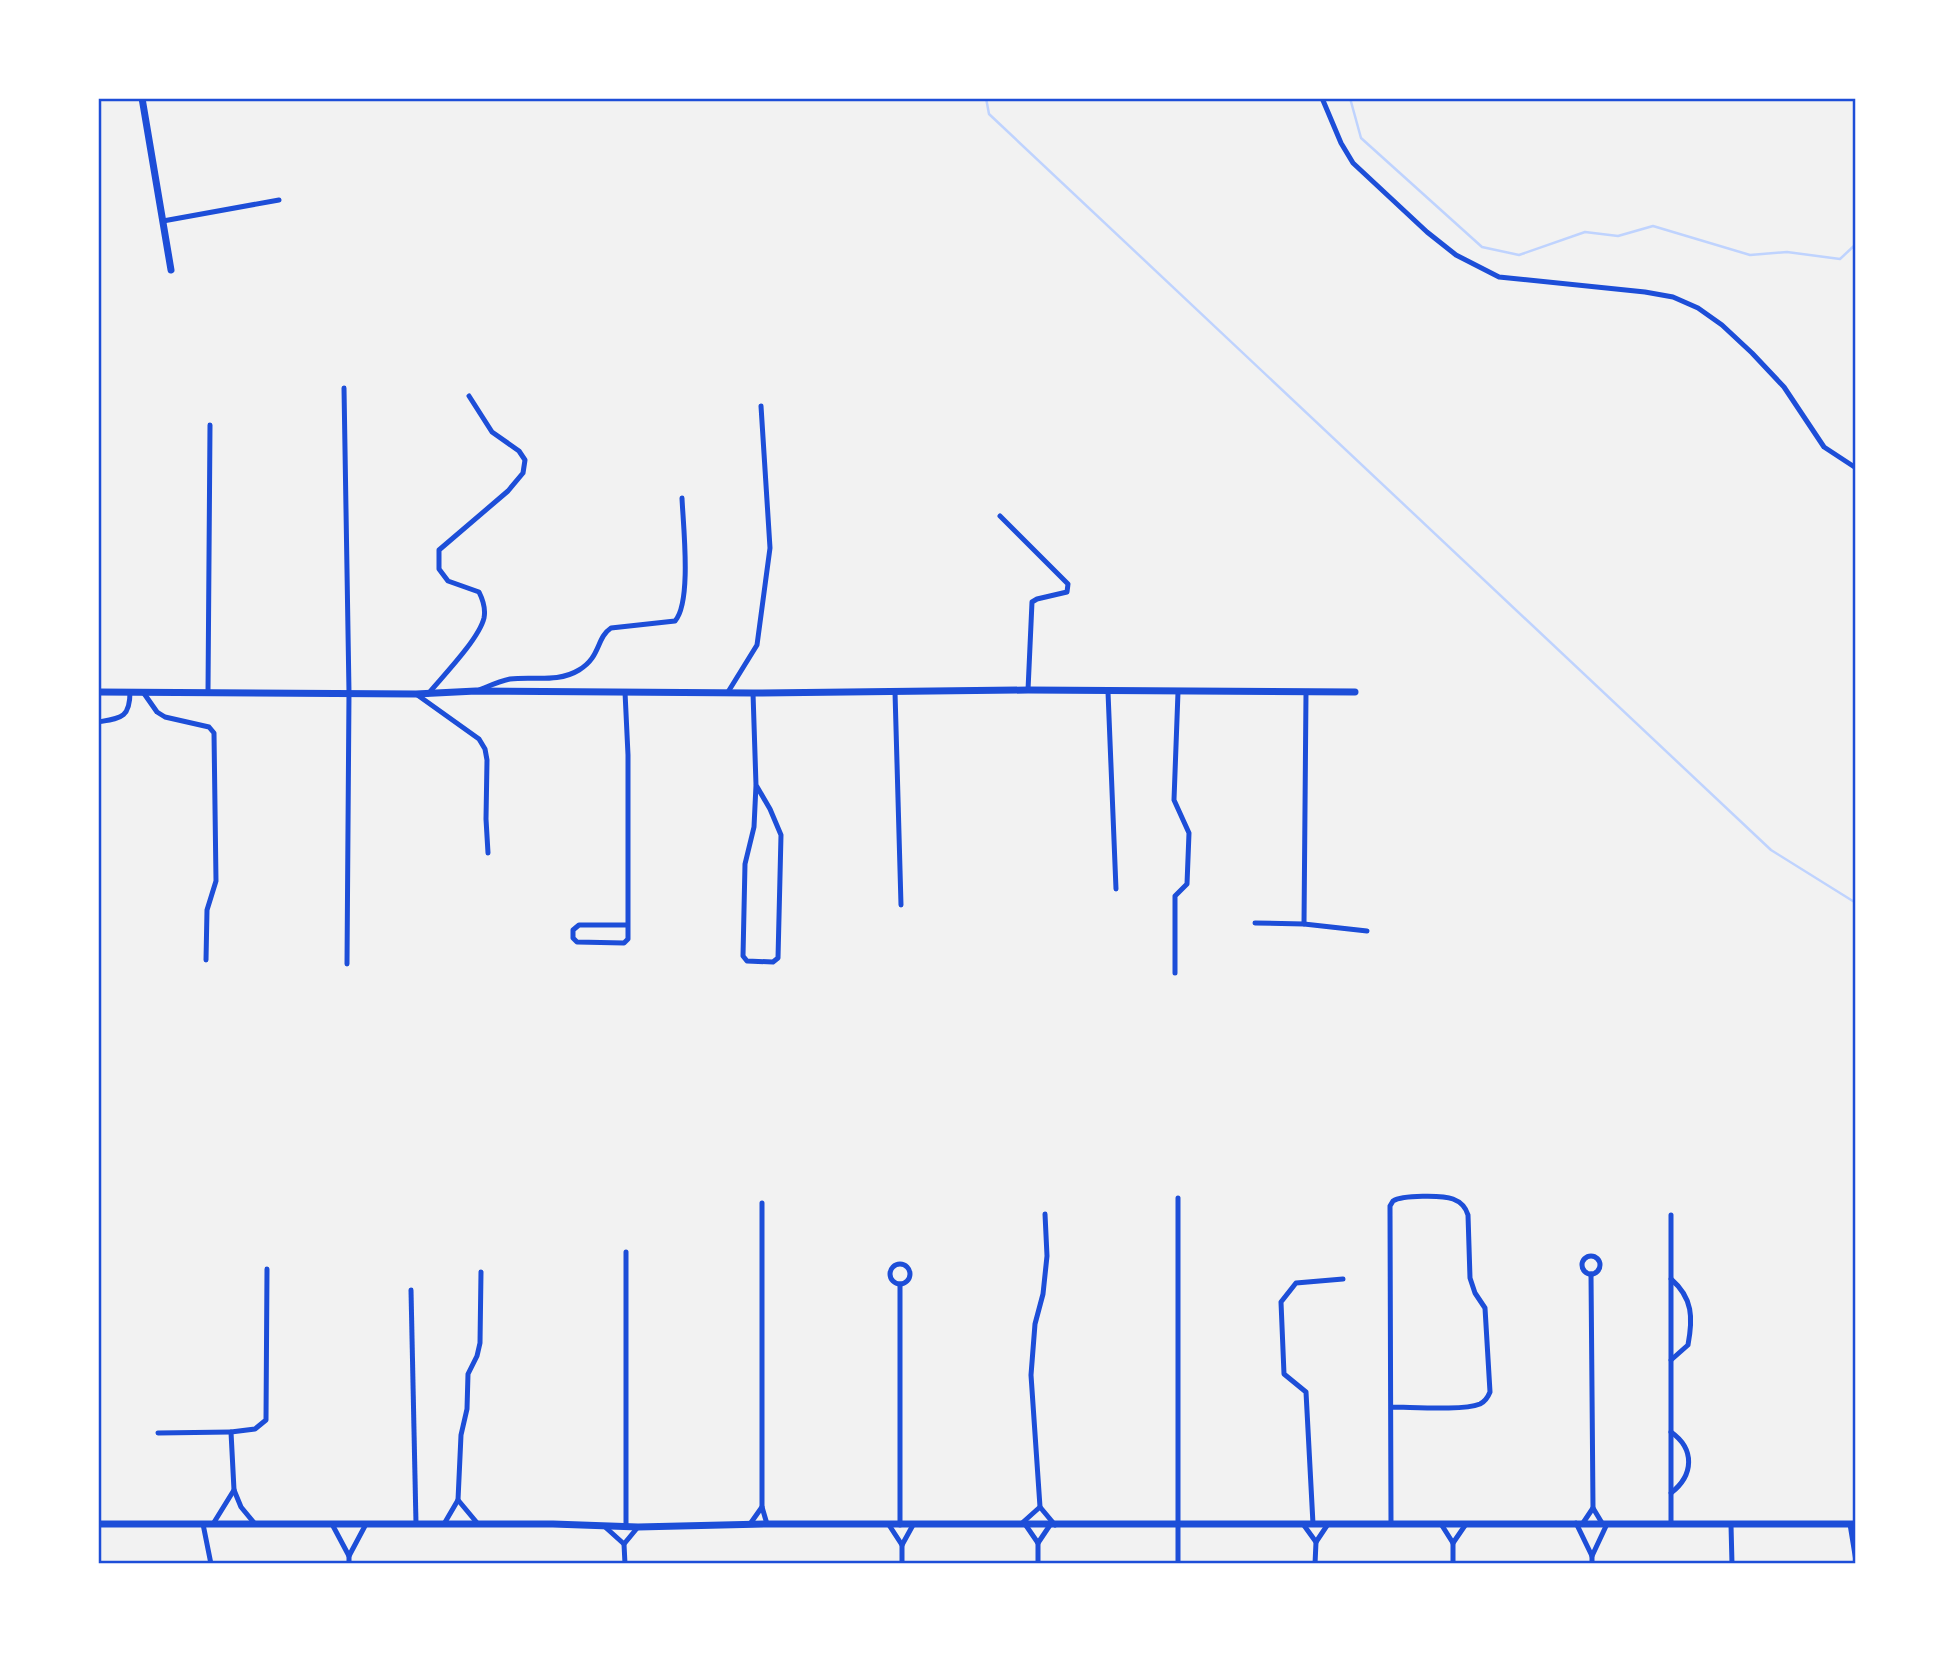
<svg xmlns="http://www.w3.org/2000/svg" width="1954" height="1662" font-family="Spectral,serif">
  <rect width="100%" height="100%" fill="#f2f2f2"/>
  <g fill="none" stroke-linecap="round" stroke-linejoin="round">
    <g stroke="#bfd3fe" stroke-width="2.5">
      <path d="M986,98l3,16 782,736 85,53"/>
      <path d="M1350,98l11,40 121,109 37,8 66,-23 33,4 35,-10 97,29 37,-3 53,7 16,-15"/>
    </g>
    <g stroke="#1d4ed8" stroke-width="5">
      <path d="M1322,98l19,45 12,20 74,69 29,23 43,22 146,15 28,5 25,11 24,17 30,28 32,34 40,60 32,21"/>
      <path d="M163,221l116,-21"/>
      <path d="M344,388l5,304 -2,272"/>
      <path d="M1000,516l68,68 -1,8 -30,7 -5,3 -4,88"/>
      <path d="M479,690c10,-4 21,-9 31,-11 23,-3 48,4 69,-9 22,-13 17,-32 32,-42l64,-7c17,-19 8,-97 7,-123"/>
      <path d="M143,692l14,20 8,5 44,10 5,6 2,148 -9,29 -1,50"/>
      <path d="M208,692l2,-267"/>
      <path d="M625,692l3,63v184l-4,4 -47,-1 -4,-4v-8l6,-5h49"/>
      <path d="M728,692l29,-47 13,-97 -9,-142"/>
      <path d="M895,692l6,213"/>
      <path d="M1108,692l8,197"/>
      <path d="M753,693l3,92 -2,42 -9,37 -2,92 4,5 26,1 5,-4 3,-123 -11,-26 -14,-24"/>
      <path d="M416,694l63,45 6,10 2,11 -1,59 2,34"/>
      <path d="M428,694c15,-18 51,-55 56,-76 2,-10 -1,-18 -5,-26l-31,-11 -9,-12v-19l69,-59 15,-18 2,-13 -6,-9 -27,-19 -23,-36"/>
      <path d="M98,722c23,-4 32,-4 32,-30"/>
      <path d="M1255,923l49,1 63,7"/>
      <path d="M1304,924l2,-231"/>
      <path d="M1175,973v-77l12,-12 2,-51 -15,-33 4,-108"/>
      <path d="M1178,1198v366"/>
      <path d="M762,1203v304l5,17"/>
      <path d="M1671,1215v309"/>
      <circle cx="1591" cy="1265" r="9"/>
      <circle cx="900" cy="1274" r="10"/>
      <path d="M1671,1279c22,19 22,39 17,66l-17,15"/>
      <path d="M900,1284v241"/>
      <path d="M411,1290l5,234"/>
      <path d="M1391,1407c21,0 71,4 89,-3 6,-3 8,-7 10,-12l-5,-84 -10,-15 -5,-15 -2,-63c-2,-7 -7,-13 -15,-16 -10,-4 -51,-4 -60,2l-3,5 1,318"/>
      <path d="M158,1433l73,-1"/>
      <path d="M1671,1493c23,-18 24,-44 0,-61"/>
      <path d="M458,1500l20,24"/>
      <path d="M1040,1507l15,18"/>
      <path d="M1593,1508l9,15"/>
      <path d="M1576,1523l16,33v8"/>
      <path d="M1583,1523l10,-15 -2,-234"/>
      <path d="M203,1524l8,40"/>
      <path d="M213,1524l21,-34"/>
      <path d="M255,1524l-14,-17 -7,-17 -3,-58 24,-3 11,-9 1,-151"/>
      <path d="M332,1524l17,32v8"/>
      <path d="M444,1524l14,-24 3,-65 6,-26 1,-35 9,-18 3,-13 1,-71"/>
      <path d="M750,1524l12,-17"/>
      <path d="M1021,1524l19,-17 -9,-132 4,-51 8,-30 4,-38 -2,-42"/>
      <path d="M1025,1524l13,19v21"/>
      <path d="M1303,1524l13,18"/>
      <path d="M1313,1524l-7,-132 -22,-18 -3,-72 15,-19 47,-4"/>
      <path d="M1441,1524l12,19v21"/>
      <path d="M1850,1524l6,37"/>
      <path d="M889,1525l13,20"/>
      <path d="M1731,1525l1,39"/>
      <path d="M604,1526l20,18"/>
      <path d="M626,1526v-274"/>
      <path d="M1038,1543l12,-18"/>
      <path d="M1453,1543l13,-19"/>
      <path d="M349,1556l17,-32"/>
      <path d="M1592,1556l15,-32"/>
      <path d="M625,1564l-1,-20 14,-17"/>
      <path d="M902,1564v-19l11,-20"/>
      <path d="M1315,1564l1,-22 12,-18"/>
    </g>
    <g stroke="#1d4ed8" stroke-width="7">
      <path d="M142,98l29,172"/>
      <path d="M98,692l318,2 60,-3 277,2 275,-3 327,2"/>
      <path d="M98,1524h455l85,3 129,-3h1089"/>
    </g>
  </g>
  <rect width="1954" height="1662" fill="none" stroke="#ffffff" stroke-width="200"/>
  <rect x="100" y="100" width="1754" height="1462" fill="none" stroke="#1d4ed8" stroke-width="2.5"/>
</svg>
